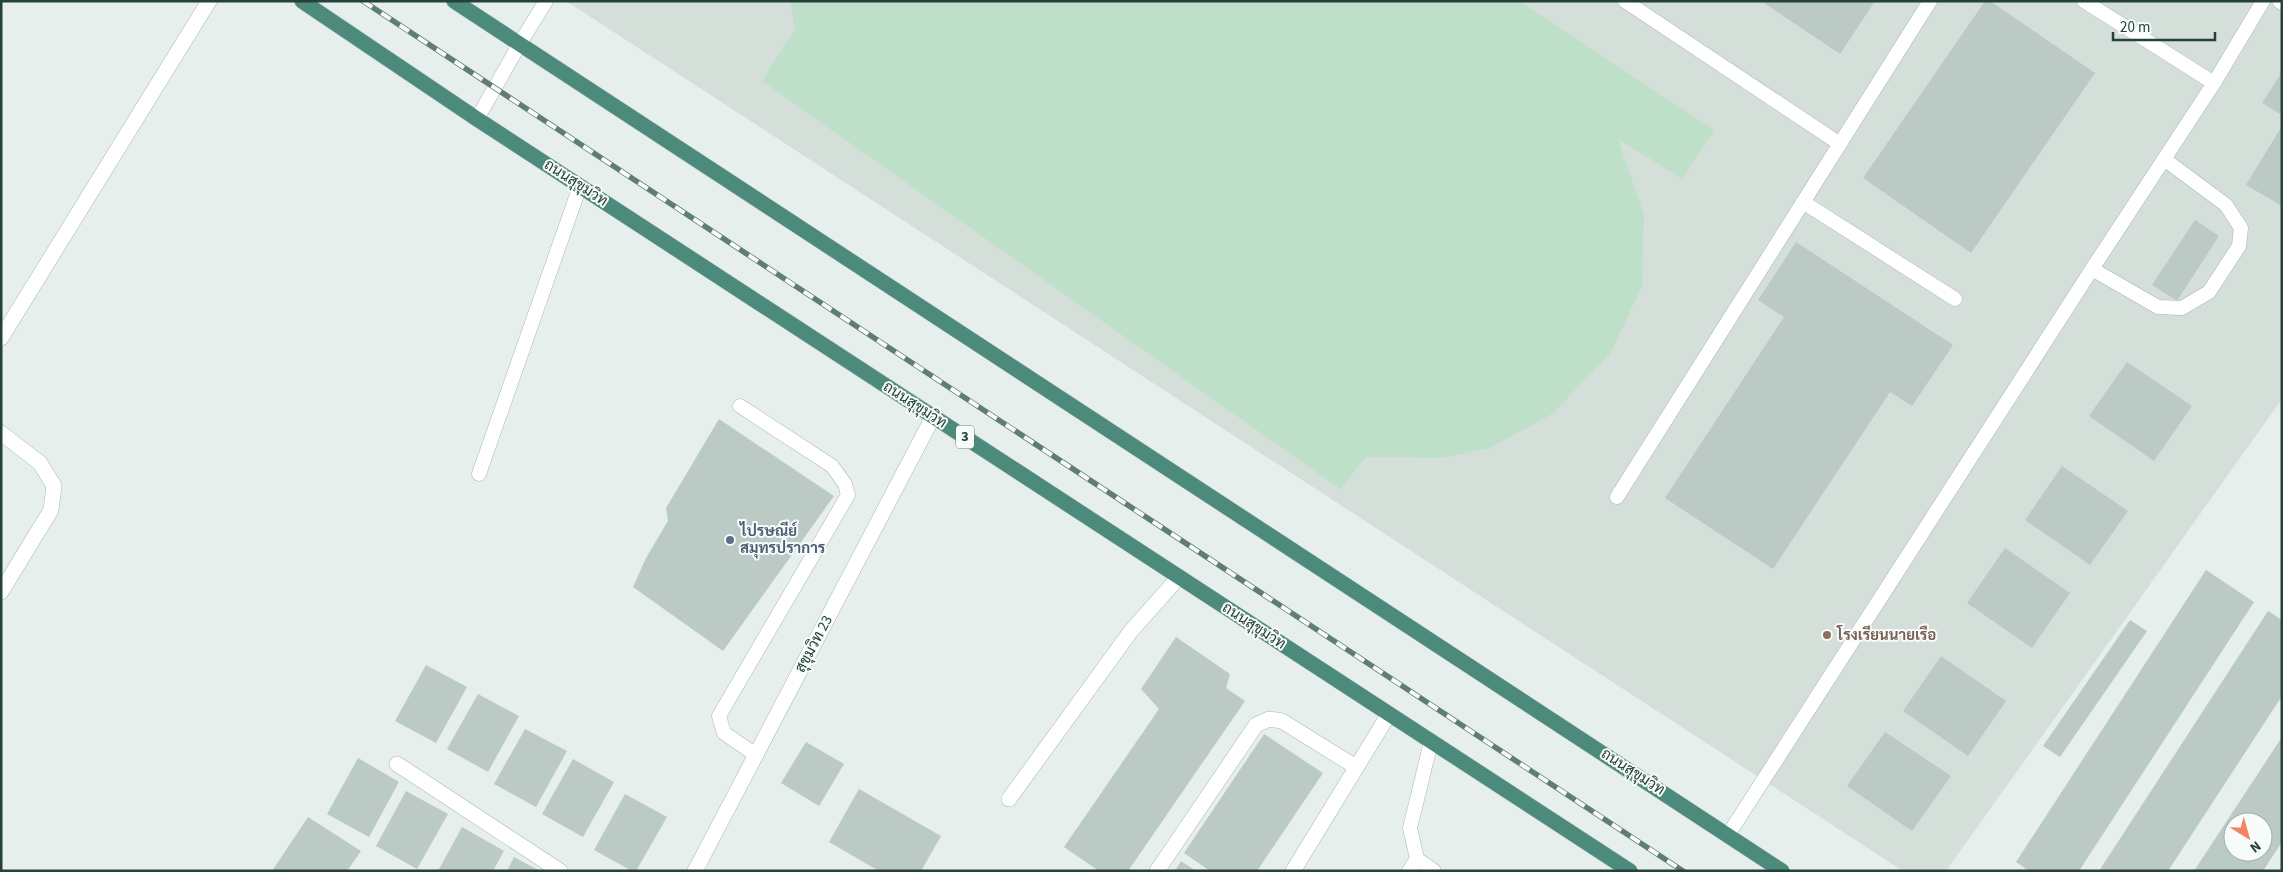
<svg xmlns="http://www.w3.org/2000/svg" width="2283" height="872" font-family="'Source Sans 3',Sarabun,sans-serif">
  <rect width="100%" height="100%" fill="#e6efeb"/>
  <path fill="#d4dfda" d="M566,1h1716v398l-336,472h-43z"/>
  <path fill="#bfe0c8" d="M790,1h730l194,129 -32,49 -64,-40 26,76 -2,71 -32,68 -58,60 -62,34 -48,10 -76,-1 -26,32 -578,-408 33,-52z"/>
  <g fill="#bbcac4" fill-rule="evenodd">
    <path d="M1761,1h114l-35,53z"/>
    <path d="M1985,1h5l105,72 -124,180 -108,-75z"/>
    <path d="M2282,72v43l-20,-12z"/>
    <path d="M2282,126v80l-36,-21z"/>
    <path d="M2195,220l24,16 -42,65 -25,-16z"/>
    <path d="M1796,242l157,103 -41,61 -22,-14 -117,177 -108,-71 119,-181 -26,-17z"/>
    <path d="M2127,362l65,44 -38,55 -65,-45z"/>
    <path d="M719,419l115,77 -111,155 -90,-64 13,-29 22,-37 -2,-13z"/>
    <path d="M2062,466l66,45 -38,54 -65,-45z"/>
    <path d="M2005,548l65,45 -38,55 -65,-45z"/>
    <path d="M2206,570l48,32 -175,269h-50l-13,-9z"/>
    <path d="M2268,611l14,9v76l-114,175h-69z"/>
    <path d="M2130,620l17,11 -87,126 -17,-11z"/>
    <path d="M1176,637l54,37 -4,14 19,13 -117,170h-29l-35,-24 95,-138 -18,-20z"/>
    <path d="M1941,656l65,45 -38,55 -65,-45z"/>
    <path d="M426,665l41,22 -31,56 -41,-22z"/>
    <path d="M478,694l41,22 -31,56 -41,-23z"/>
    <path d="M525,729l42,22 -31,56 -42,-23z"/>
    <path d="M1885,732l66,44 -39,55 -65,-45z"/>
    <path d="M1264,734l59,39 -66,98h-47l-26,-18z"/>
    <path d="M2282,737v105l-19,29h-69zM2233,822h30v30h-30z"/>
    <path d="M806,742l38,22 -25,42 -38,-23z"/>
    <path d="M358,758l41,24 -30,55 -42,-23z"/>
    <path d="M573,759l41,23 -31,55 -41,-23z"/>
    <path d="M859,789l82,47 -20,35h-42l-50,-29z"/>
    <path d="M406,791l42,23 -31,55 -41,-23z"/>
    <path d="M625,794l42,23 -31,54h-4l-38,-21z"/>
    <path d="M308,817l53,34 -14,20h-75z"/>
    <path d="M462,827l42,24 -11,20h-55z"/>
    <path d="M514,857l26,14h-33z"/>
    <path d="M1181,861l15,10h-21z"/>
  </g>
  <g fill="none" stroke-linecap="round" stroke-linejoin="round">
    <g stroke="#a8b8b2" stroke-width="15">
      <g id="service">
        <path d="M1625,1l215,143"/>
        <path d="M2084,1l130,82"/>
        <path d="M2279,1l3,2"/>
        <path d="M477,119l42,-74 27,-44"/>
        <path d="M1803,202l152,97"/>
        <path d="M2092,269l66,38 24,1 27,-16 30,-46 2,-18 -15,-23 -62,-46"/>
        <path d="M740,406l92,60 13,18 3,11 -129,221 5,17 32,22"/>
        <path d="M479,474l101,-288"/>
        <path d="M1617,497l313,-496"/>
        <path d="M1431,742l-21,86 7,31 17,12"/>
        <path d="M1728,835l364,-566 122,-186 49,-82"/>
        <path d="M1409,871l8,-12"/>
      </g>
    </g>
    <g stroke="#a8b8b2" stroke-width="16">
      <g id="minor">
        <path d="M1,338l208,-337"/>
        <path d="M1,433l39,30 14,23 -3,24 -50,82"/>
        <path d="M397,764l163,107"/>
        <path d="M1009,799l122,-168 48,-54"/>
        <path d="M695,871l238,-454"/>
        <path d="M1157,871l99,-146 13,-6 13,2 74,46"/>
        <path d="M1293,871l96,-157"/>
      </g>
    </g>
    <g stroke="#c2cac8" stroke-width="16">
      <g id="trunk">
        <path d="M302,1l175,118 1153,752"/>
        <path d="M454,1l1328,870"/>
      </g>
    </g>
    <use href="#service" stroke="#fff" stroke-width="14"/>
    <use href="#minor" stroke="#fff" stroke-width="15"/>
    <use href="#trunk" stroke="#4c8a7c" stroke-width="15"/>
    <g stroke="#5f7d75" stroke-width="5.5">
      <path id="rail" d="M363,1l1320,870"/>
    </g>
    <use href="#rail" stroke="#f7fbf9" stroke-width="4" stroke-dasharray="11" stroke-linecap="butt"/>
  </g>
  <circle fill="#5c6f8a" stroke="#f7fbf9" stroke-width="2" cx="730" cy="540" r="5"/>
  <circle fill="#8d6e63" stroke="#f7fbf9" stroke-width="2" cx="1827" cy="635" r="5"/>
  <g text-anchor="middle" dominant-baseline="central" stroke-width="4" stroke-linejoin="round" paint-order="stroke">
    <rect fill="#f7fbf9" stroke="#637a73" stroke-width="1" x="956" y="425.5" width="18" height="23" rx="4"/>
    <g font-size="14" font-weight="bold" fill="#24423a">
      <text x="965" y="437">3</text>
    </g>
    <g font-size="15" fill="#24423a" stroke="#f7fbf9">
      <text transform="translate(576 183) rotate(33)">ถนนสุขุมวิท</text>
      <text transform="translate(915 405) rotate(33)">ถนนสุขุมวิท</text>
      <text transform="translate(1254 626) rotate(33)">ถนนสุขุมวิท</text>
      <text transform="translate(814 644) rotate(-62)">สุขุมวิท 23</text>
      <text transform="translate(1633 772) rotate(33)">ถนนสุขุมวิท</text>
    </g>
    <g font-size="15" font-weight="bold" fill="#4e5e75" stroke="#f7fbf9" text-anchor="start">
      <text x="740" y="531">ไปรษณีย์<tspan x="740" dy="17">สมุทรปราการ</tspan></text>
    </g>
    <g font-size="15" font-weight="bold" fill="#785e54" stroke="#f7fbf9" text-anchor="start">
      <text x="1837" y="635">โรงเรียนนายเรือ</text>
    </g>
  </g>
  <rect width="2283" height="872" fill="none" stroke="#24423a" stroke-width="5"/>
  <g transform="translate(2248 837) rotate(143)"><circle r="24" fill="#f7fbf9" stroke="#a3b1ad"/>
  <path d="M0-4L9 19L0 12L-9 19Z" fill="#f4845f"/>
  <text y="-8" font-size="14" font-weight="bold" text-anchor="middle" fill="#24423a">N</text>
  </g>
  <path d="M2113 32v8h102v-8" fill="none" stroke="#24423a" stroke-width="2.5"/>
  <text x="2120" y="32" font-size="15" fill="#24423a" stroke="#f7fbf9" stroke-width="4" paint-order="stroke">20 m</text>
</svg>
